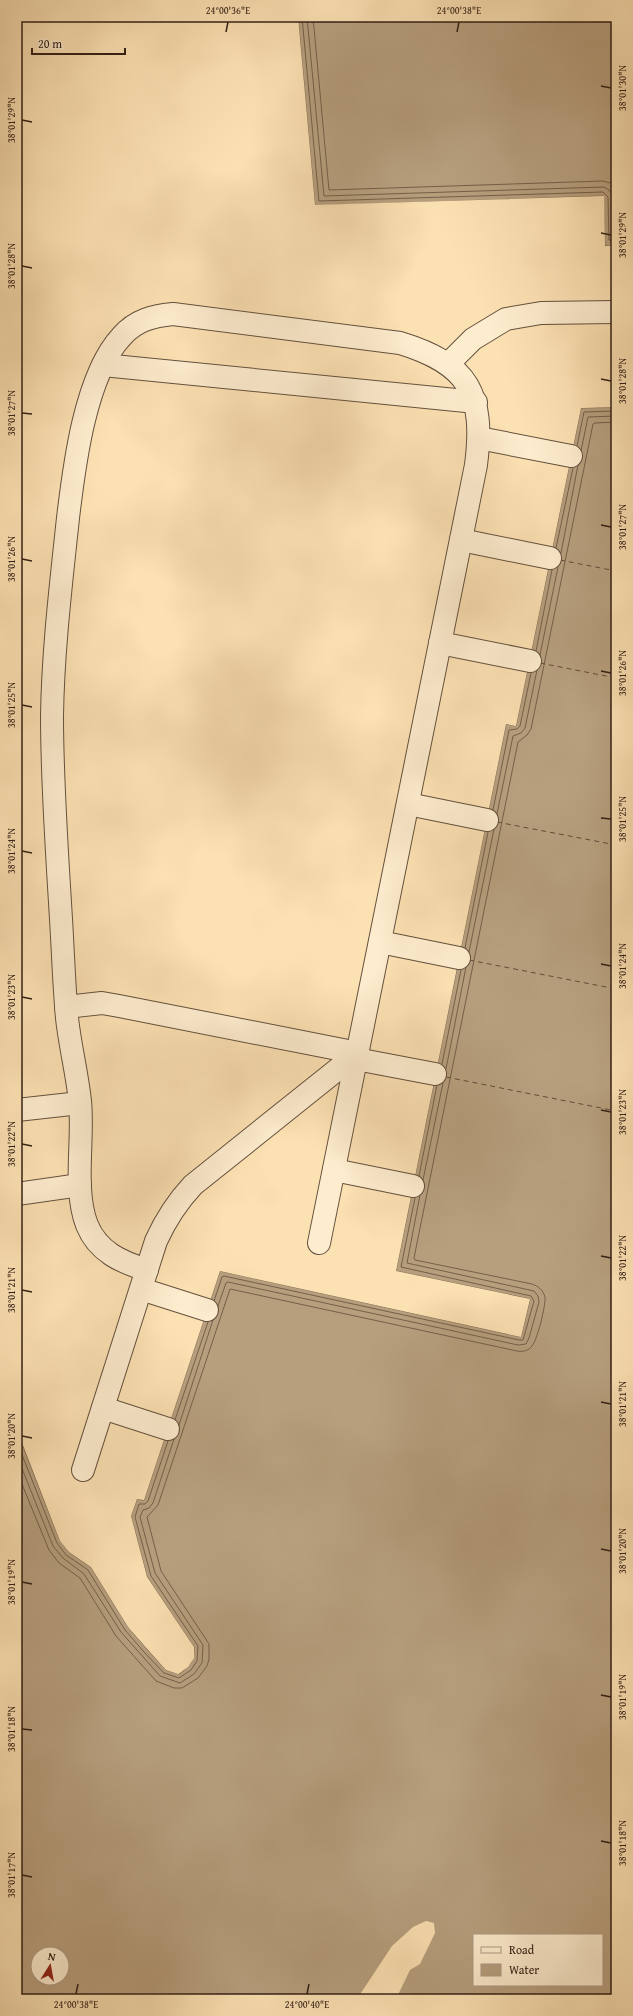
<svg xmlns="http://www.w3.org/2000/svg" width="633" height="2016" font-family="'Gentium Book Plus',serif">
  <rect width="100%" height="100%" fill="#fce1b3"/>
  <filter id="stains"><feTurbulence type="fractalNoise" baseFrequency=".005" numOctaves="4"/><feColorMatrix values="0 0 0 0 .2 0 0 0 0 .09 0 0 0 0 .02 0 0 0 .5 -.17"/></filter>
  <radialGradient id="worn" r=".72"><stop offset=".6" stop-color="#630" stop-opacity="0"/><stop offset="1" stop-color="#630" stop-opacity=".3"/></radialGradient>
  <g fill="#b79f7e" stroke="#826c55" fill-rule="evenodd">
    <path d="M298,17h318v229h-11l-2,-50 -288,10z"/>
    <path d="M616,407v1592h-599v-568l43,110 9,11 22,15 37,60 19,22 19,21 13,4c11,-8 15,-13 15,-27l-47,-70 -16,-61 6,-17 7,1 76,-229 301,66 9,-38 -134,-28 110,-547 10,2 65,-318zM474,1935h128v50h-128zM38,1954h24v24h-24z"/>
  </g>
  <g fill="#fce1b3">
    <path d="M296,17h2l17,188 289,-9 1,50h11v2l-13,-1 -1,-49 -288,9z"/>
    <path d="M616,405v2l-35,1 -65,318 -10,-2 -110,547 134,28 -9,38 -301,-66 -76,229 -7,-1 -6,17 16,61 47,70v11l-6,9 -10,7 -12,-4 -38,-43 -37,-60 -22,-15 -9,-11 -43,-112 45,111 8,10 22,16 38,60 37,42 11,4 9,-6 5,-8v-10l-47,-70 -16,-62 6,-19 8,1 76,-229 300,65 9,-33 -133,-28 -1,-2 110,-548 2,-1 9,1 64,-316z"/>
    <path d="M426,1921l8,2 1,10 -15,31 -10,6 -14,29h-39l35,-53 21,-19z"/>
  </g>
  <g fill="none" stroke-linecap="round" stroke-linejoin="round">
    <g stroke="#74604a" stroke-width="1">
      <path d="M302,17l17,184 284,-9 5,5 1,43 7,2"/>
      <path d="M307,17l17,179 280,-9 5,3 3,5 2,40 2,2"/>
      <path d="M313,17l16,173 274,-9 7,2 6,6"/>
      <path d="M577,446l7,-34 32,-1"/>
      <path d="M581,451l7,-34 28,-1"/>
      <path d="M556,548l17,-80"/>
      <path d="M561,553l17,-88"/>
      <path d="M536,651l16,-81"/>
      <path d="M540,655l18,-88"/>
      <path d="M493,810l16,-80 8,-1 3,-3 11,-53"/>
      <path d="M497,814l16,-78 8,-3 4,-5 12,-58"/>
      <path d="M465,948l23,-116"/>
      <path d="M469,952l25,-123"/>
      <path d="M442,1064l19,-94"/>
      <path d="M446,1069l20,-102"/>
      <path d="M419,1176l18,-91"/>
      <path d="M423,1180l20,-97"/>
      <path d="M214,1301l8,-24 2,-1 295,64h4l11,-39 -3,-5 -130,-29 14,-69"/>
      <path d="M218,1306l8,-23 2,-1 290,63 8,-1 3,-6 10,-36 -1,-6 -4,-5 -127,-28 13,-68"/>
      <path d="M175,1420l33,-98"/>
      <path d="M179,1425l34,-105"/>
      <path d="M17,1442l40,101 9,12 22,15 37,60 19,22 20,21 15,5 12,-8 6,-9 1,-15 -47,-70 -16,-59 4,-13h6l3,-3 20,-60"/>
      <path d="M17,1456l36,90 10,12 21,16 37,58 39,44 20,7 14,-9 8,-11 1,-18 -48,-72 -15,-56 3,-7 6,-2 4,-5 21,-64"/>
      <path d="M17,1472l32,78 10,13 21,15 36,58 40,45 18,7h8l16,-10 9,-12 2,-7v-15l-48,-73 -14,-54 11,-12 72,-216 287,62c6,1 11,0 15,-5 5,-5 14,-41 13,-49 -2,-7 -7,-11 -13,-13l-117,-24 -1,-2 104,-516 9,-7 4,-6 62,-305 2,-1 21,-1"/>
    </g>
    <g stroke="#614c3b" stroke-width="1" stroke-dasharray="5 4" stroke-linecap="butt">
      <path d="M560,560l56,11"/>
      <path d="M540,663l76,15"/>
      <path d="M497,822l119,23"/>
      <path d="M469,960l147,29"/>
      <path d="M446,1077l170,34"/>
    </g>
    <g stroke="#64503e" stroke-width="24">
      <g id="minor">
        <path d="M448,364l25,-25 33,-20 35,-6 75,-1"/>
        <path d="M103,365l373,37"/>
        <path d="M479,438l92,18"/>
        <path d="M461,540l89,18"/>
        <path d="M440,643l90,18"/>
        <path d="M408,804l79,16"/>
        <path d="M380,942l79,16"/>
        <path d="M66,1007l36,-4 17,3 239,47"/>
        <path d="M356,1059l79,15"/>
        <path d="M17,1110l63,-7"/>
        <path d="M334,1170l79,16"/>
        <path d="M17,1194l63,-9"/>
        <path d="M147,1270c-26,-8 -49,-18 -60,-45 -14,-36 -3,-85 -7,-124 -3,-28 -10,-55 -13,-83 -3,-33 -4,-66 -6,-99 -4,-67 -9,-135 -9,-203 1,-66 9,-132 16,-198 6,-51 17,-143 54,-182 14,-16 31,-20 51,-22l227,29c69,21 85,51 76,122l-157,778"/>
        <path d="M141,1289l66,21"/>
        <path d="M103,1408l65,21"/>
        <path d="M83,1470l73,-229c10,-22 21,-39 37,-56l165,-132"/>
      </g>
    </g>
    <use href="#minor" stroke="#fdecce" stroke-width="22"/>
  </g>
  <path fill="none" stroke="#322017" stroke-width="1.5" d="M226,32l2,-10M457,32l2,-10M601,86l10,2M22,120l10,2M601,233l10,2M22,266l10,2M601,379l10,2M22,413l10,1M601,525l10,2M22,559l10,2M601,671l10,2M22,705l10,2M601,818l10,1M22,851l10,2M601,964l10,2M22,997l10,2M601,1110l10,2M22,1144l10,2M601,1256l10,2M22,1290l10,2M601,1402l10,2M22,1436l10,2M601,1549l10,2M22,1582l10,2M601,1695l10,2M22,1729l10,1M601,1841l10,2M22,1875l10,2M76,1994l2,-10M307,1994l2,-10"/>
  <rect width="633" height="2016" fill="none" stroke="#fce1b3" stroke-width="44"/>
  <rect x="473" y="1934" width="130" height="52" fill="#fdecce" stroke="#ac9a85"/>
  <rect x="481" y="1947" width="20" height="6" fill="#fdecce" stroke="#ac9a85"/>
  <text x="509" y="1954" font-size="12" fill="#322017">Road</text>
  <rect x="481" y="1964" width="20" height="12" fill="#b79f7e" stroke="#ac9a85"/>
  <text x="509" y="1974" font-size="12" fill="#322017">Water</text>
  <g transform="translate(50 1966) rotate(11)"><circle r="19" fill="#fdecce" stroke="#ac9a85"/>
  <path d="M0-3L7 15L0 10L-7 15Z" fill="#8f2418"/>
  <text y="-6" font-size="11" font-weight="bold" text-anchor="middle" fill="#322017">N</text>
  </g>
  <path d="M32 48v6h93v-6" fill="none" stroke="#322017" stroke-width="2"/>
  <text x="38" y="48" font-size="12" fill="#322017" stroke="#fdecce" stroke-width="3" paint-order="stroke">20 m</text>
  <rect x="22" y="22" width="589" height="1972" fill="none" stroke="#322017" stroke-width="1.5"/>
  <g font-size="10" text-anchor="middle" fill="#322017">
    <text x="228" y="14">24°00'36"E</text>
    <text x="459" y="14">24°00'38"E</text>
    <text transform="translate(622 88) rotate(-90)" y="4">38°01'30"N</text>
    <text transform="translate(11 120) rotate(-90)" y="4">38°01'29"N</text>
    <text transform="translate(622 235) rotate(-90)" y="4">38°01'29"N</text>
    <text transform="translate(11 266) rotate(-90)" y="4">38°01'28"N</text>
    <text transform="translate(622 381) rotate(-90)" y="4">38°01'28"N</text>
    <text transform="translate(11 413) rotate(-90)" y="4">38°01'27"N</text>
    <text transform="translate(622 527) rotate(-90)" y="4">38°01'27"N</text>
    <text transform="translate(11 559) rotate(-90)" y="4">38°01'26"N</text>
    <text transform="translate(622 673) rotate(-90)" y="4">38°01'26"N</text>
    <text transform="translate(11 705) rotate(-90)" y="4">38°01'25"N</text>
    <text transform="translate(622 819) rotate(-90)" y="4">38°01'25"N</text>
    <text transform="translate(11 851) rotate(-90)" y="4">38°01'24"N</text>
    <text transform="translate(622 966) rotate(-90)" y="4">38°01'24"N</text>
    <text transform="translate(11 997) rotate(-90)" y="4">38°01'23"N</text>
    <text transform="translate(622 1112) rotate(-90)" y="4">38°01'23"N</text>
    <text transform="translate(11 1144) rotate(-90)" y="4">38°01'22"N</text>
    <text transform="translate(622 1258) rotate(-90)" y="4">38°01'22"N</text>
    <text transform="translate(11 1290) rotate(-90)" y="4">38°01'21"N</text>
    <text transform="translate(622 1404) rotate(-90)" y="4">38°01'21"N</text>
    <text transform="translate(11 1436) rotate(-90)" y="4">38°01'20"N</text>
    <text transform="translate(622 1551) rotate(-90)" y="4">38°01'20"N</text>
    <text transform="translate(11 1582) rotate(-90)" y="4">38°01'19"N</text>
    <text transform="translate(622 1697) rotate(-90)" y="4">38°01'19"N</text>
    <text transform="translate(11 1729) rotate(-90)" y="4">38°01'18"N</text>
    <text transform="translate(622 1843) rotate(-90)" y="4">38°01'18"N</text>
    <text transform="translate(11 1875) rotate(-90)" y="4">38°01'17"N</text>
    <text x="76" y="2008">24°00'38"E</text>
    <text x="307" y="2008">24°00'40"E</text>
  </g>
  <rect width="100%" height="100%" filter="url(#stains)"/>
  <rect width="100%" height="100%" fill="url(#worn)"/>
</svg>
